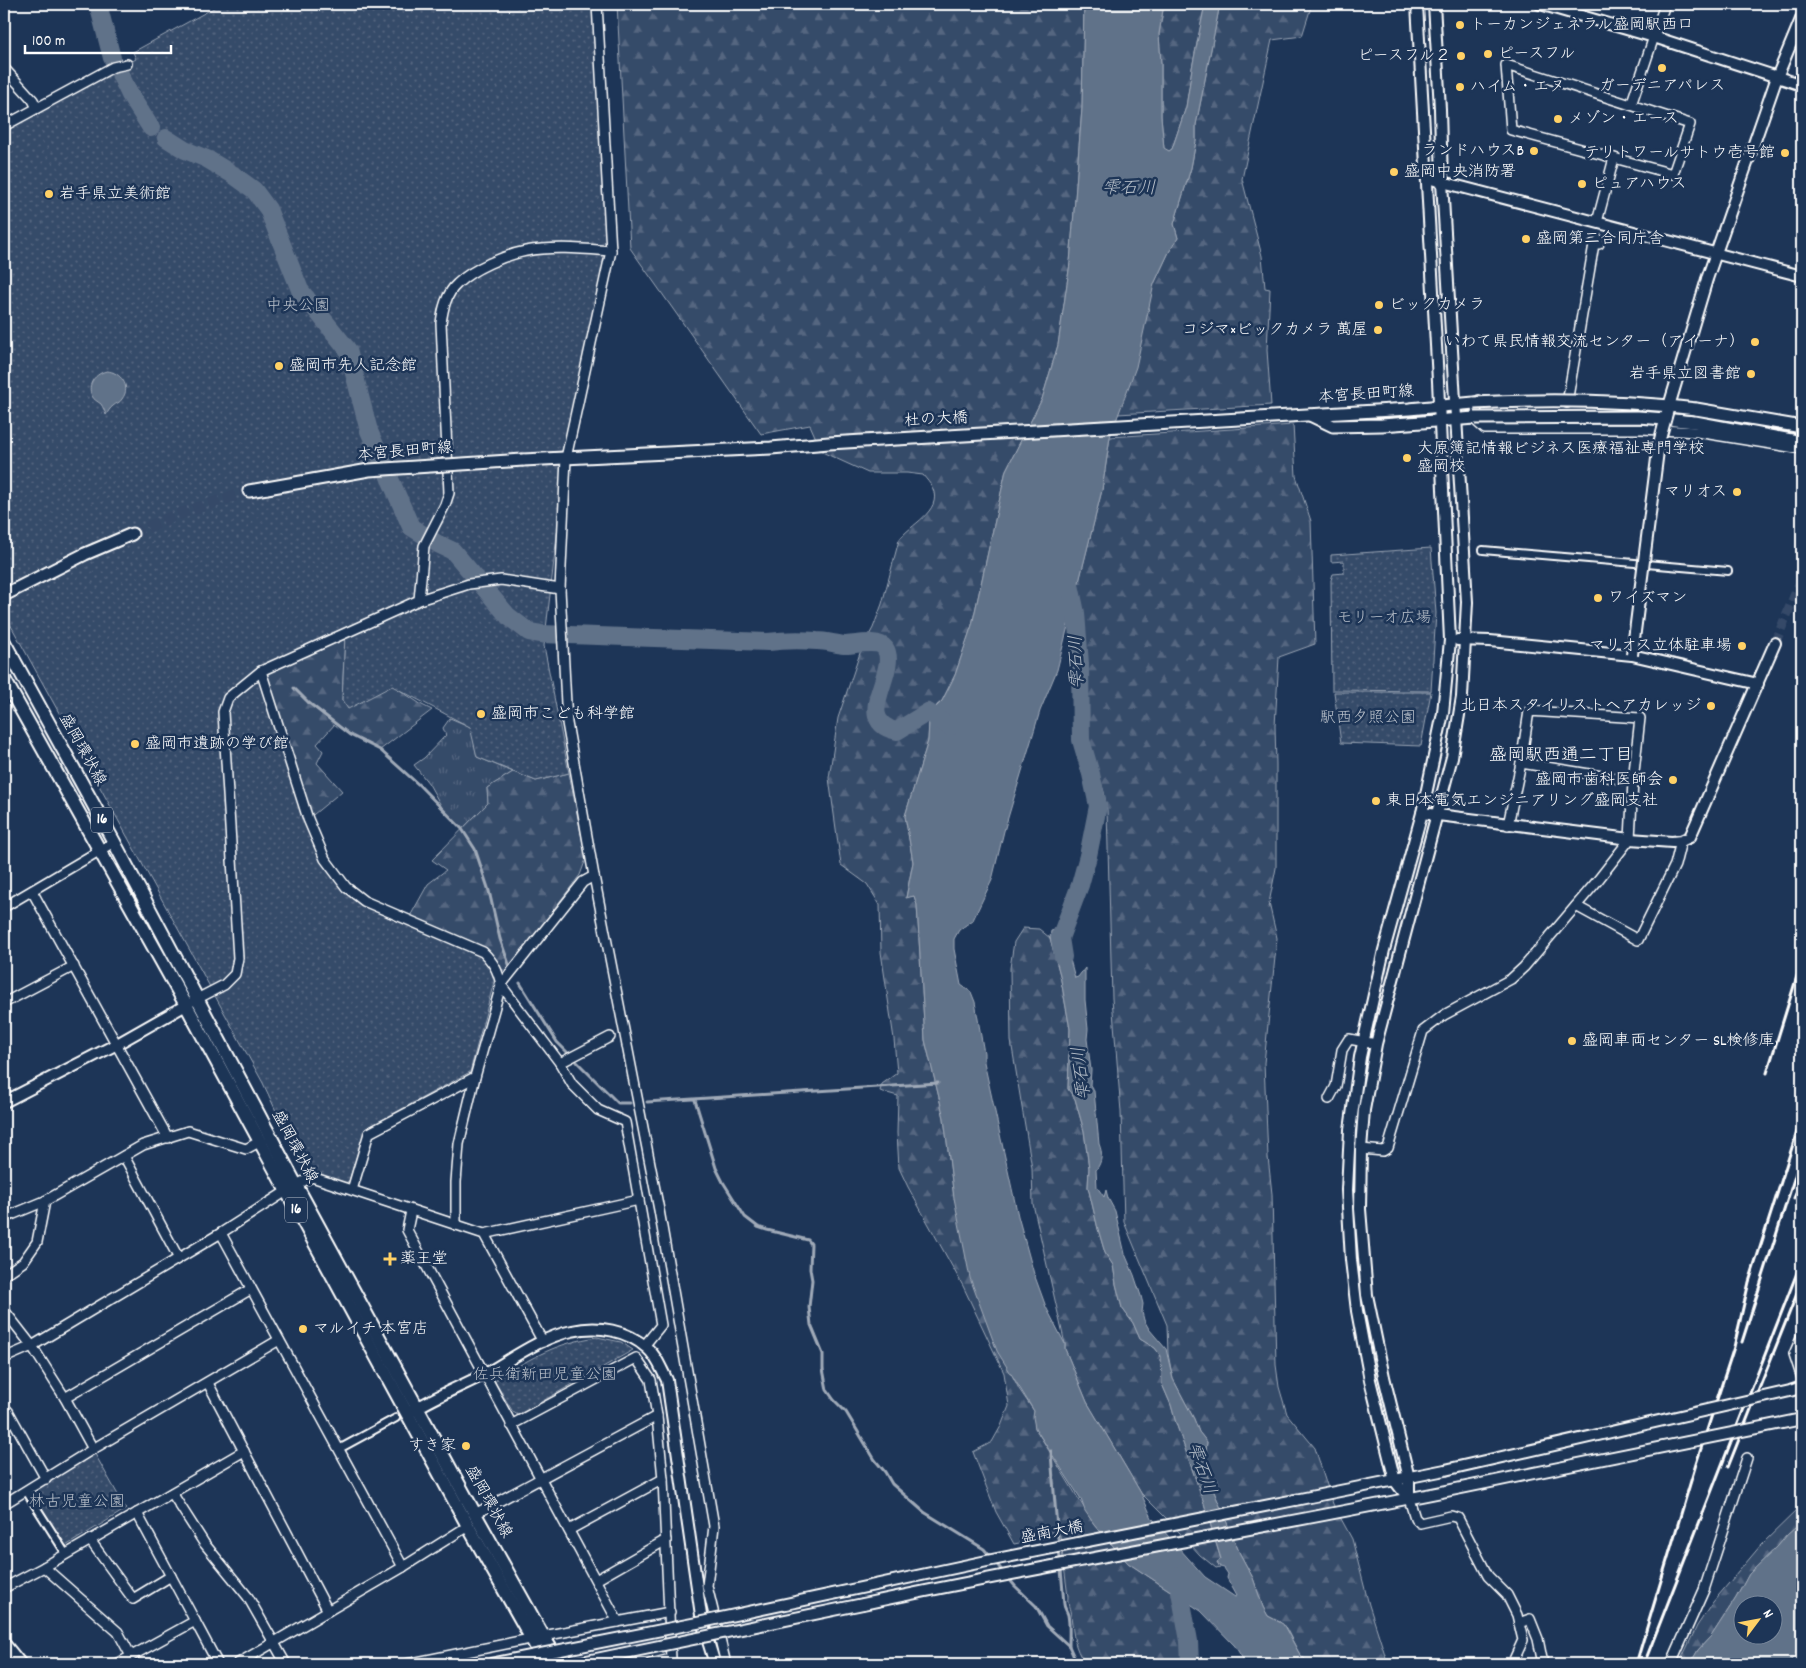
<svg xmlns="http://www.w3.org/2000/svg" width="1806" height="1668" font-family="Dekko,'Klee One',sans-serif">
  <defs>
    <pattern id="grass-tufts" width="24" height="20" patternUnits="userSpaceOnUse" patternTransform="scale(1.25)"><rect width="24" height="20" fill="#364b69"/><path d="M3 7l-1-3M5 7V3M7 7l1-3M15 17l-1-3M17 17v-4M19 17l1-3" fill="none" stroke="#546680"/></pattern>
    <pattern id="forest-firs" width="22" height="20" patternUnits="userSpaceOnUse" patternTransform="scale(1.25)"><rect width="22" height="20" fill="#364b69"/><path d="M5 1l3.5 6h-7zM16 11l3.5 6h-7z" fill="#546680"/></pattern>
    <pattern id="park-dots" width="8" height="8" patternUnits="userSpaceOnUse" patternTransform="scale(1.25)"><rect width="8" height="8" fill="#364b69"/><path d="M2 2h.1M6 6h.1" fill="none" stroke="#546680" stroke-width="1.8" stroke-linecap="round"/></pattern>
  </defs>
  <rect width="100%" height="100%" fill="#1d3557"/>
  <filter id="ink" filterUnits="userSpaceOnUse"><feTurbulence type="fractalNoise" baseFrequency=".02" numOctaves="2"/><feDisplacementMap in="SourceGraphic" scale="10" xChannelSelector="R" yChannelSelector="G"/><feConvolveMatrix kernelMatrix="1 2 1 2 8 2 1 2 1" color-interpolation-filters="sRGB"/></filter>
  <g filter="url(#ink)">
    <path fill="url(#grass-tufts)" stroke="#9aa5b4" d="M450,718l21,9 6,30 36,15 -26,16 1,15 -26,26 -18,-18 -15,-27 -15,-19 10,-7 22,-23 -3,-7z"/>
    <g fill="url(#forest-firs)" stroke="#9aa5b4">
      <path d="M617,4h467l-2,104 -12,155 -12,82 -16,54 -36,71 -34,155 -17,50 -13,26 -5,4 -8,16 -1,20 -23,75 8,46 -7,35 8,-1 3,9 8,135 19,78 10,80 59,179 6,12 15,22 1,17 59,96 34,39 56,37 8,39 1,22 1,3h-109c-12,-19 -11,-27 -14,-48 -1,-8 -4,-12 -3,-19l-8,-62 -46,9 -18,-32 -23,-60 19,-10 9,-16 8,-20 -5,-33 -41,-87 -55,-99 -9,-19 -2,-35 1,-37 -18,-5 2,-7 15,-11 -3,-34 -13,-87 -1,-47 -13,-21 -26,-19 -12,-87 9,-60 23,-68 12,-22 9,-24 17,-64c11,-16 43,-28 34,-51 -2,-5 -7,-10 -10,-14l-16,-2h-39l-46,-21 -12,-27 -49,9 -131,-186z"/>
      <path d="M1164,4h41l-13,64 -6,39 -14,42 -3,2 -5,-2 -3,-33v-52l-2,-30z"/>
      <path d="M1220,4h92l-10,32 -30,4 -30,139 20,77 3,32 5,1 -3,61 4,55 -153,9 36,-130 15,-32 9,-14 -4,-14 17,-56 5,-27v-16z"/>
      <path d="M1293,425l3,51 15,45 4,123 -36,13 -4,69 1,38v104l-7,35 8,35 -13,125 4,94 4,37 4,171 3,22 8,27 28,34 18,56 19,35 17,66 19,59h-78l-11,-11 -13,-25 -6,-6 -12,-6 -5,-9 -10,-29 -13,-24 -33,-79 -2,-15 2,-18 -8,-10 -5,-13 -21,-40 -5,-25 -1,-29 -43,-103 -3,-110 -9,-114 -5,-188 -3,-18 -18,-60v-40l-11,-95 27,-107 8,-53z"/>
      <path d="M345,635l-3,65 50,-15 30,20 10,5 -52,40 -30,-15 -15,-11 -18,20 6,7 -6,12 25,28 -34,28 -48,-145z"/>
      <path d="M513,772l23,9 33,-8 17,86 -6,16 -74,97 -13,-10 -85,-42 20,-36 18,-14 -14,-10 56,-57 -1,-15z"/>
      <path d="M1023,928l16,1 11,9 10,37 10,54 -2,60 7,10 9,32 5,37 -1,19 10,42 7,24 8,12 3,19 6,24 11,15 7,16 15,9 6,8 1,28 9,21 5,18 27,77 18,60 -4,2 3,5 -4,1 -16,-13 -31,-34 -28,-28 -54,-91 -22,-53v-5l-32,-140 -1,-36 -21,-127 -1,-73 4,-26z"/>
      <path d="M1802,1505v17l-15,13 -9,11 -29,28 -13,24 -24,37 -14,15 -8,14h-11l18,-38 16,-24 48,-57z"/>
    </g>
    <g fill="url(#park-dots)" stroke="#9aa5b4">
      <path d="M221,4h374l16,247 -45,207 -22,188 25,127 -33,8 -59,-24 -7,-30 -78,-41 -44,23 -6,-9 3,-65 -85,40 65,184 39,42 119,51 10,10 2,16 -25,94 -105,57 -16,52 -4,2 -42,-14 -40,-86 -259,-470v-482l132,-72 -3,-7z"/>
      <path d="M1431,548l5,65 -5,78 -99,-1 -1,-110 2,-6 11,-1v-12l-13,1v-7z"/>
      <path d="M1334,692h97l-10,54 -80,-3z"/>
      <path d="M597,1337l24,5 12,8 -115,65 -5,-3 -18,-30 3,-4c35,-21 58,-35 99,-41z"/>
      <path d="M95,1454l31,55 -62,38 -34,-55z"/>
    </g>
    <g fill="#617289" stroke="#a0aab8" fill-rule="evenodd">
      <path d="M1084,4h80l-5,30 2,30v52l3,32 5,3 3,-2 14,-42 6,-39 13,-64h15l-24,121v16l-5,27 -17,56 4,14 -9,14 -15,32 -18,83 -26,70 -8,53 -45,180 -17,41 -36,120 -12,49 -19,40 -14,10 -5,9v10l7,36 10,7 4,10 9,51v9l34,154 16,58 12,33 19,37v5l22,53 54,91 11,25 53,59 30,20 2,-1 -10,-18 1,-4 -4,-6 -4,-1 -3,-5 4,-3 -18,-59 -27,-77 -5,-18 -9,-21 -1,-28 -6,-8 -15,-9 -7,-16 -11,-15 -6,-24 -3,-19 -8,-12 -7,-24 -10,-42 1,-19 -5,-37 -9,-32 -7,-10 2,-60 -10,-54 -10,-37 1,-7 4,-1 12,6 1,16 7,26 3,-1 7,-9v32l3,29 -1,10 4,31 -1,15 4,6 5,53c4,9 3,18 -3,26l1,17 7,10 2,-7 2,8 7,13 10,43 9,21 7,21 2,8 -1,8 2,8 5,9 17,20 7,30 21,40 5,13 8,10 -2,18 2,15 33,79 13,24 10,29 5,9 15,8 16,29 11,11h-64l-11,-18 -34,-35 -73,-48 -34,-39 -9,-13 -4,-12 -46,-71 -2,-11 1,-6 -37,-60 -27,-73 -16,-80 -10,-80 -19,-78 -8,-135 -3,-9 -8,2 7,-36 -8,-46 23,-75 1,-20 4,-11 9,-9 13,-26 17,-50 34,-155 36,-71 16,-54 12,-82 12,-155z"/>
      <path d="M107,371c13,1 25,15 15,28 -2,4 -6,4 -9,7 -3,2 -5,6 -7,9 -1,-3 -3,-8 -5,-11 -4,-3 -7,-4 -9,-8 -6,-12 4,-23 15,-25z"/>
      <path d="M1802,1522v121l-13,21h-99l8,-14 14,-15 24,-37 13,-24 29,-28 9,-11zM1744,1606h30v30h-30z"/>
    </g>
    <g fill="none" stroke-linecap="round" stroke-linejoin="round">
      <g stroke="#a0aab8" stroke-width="3">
        <path d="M294,688l15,15 41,32 30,15 39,35 43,44 13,20 14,42 11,48 10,28"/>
        <path d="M520,983l37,59 10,10"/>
        <path d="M577,1062l41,41h12"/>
        <path d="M695,1100l21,68 7,14 22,35 13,10 9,3 41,10 3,4 -1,25 2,11 -3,27 2,18 12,29v15l4,21 7,10 12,12 29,48 10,12 7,12 32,28 60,37 31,37 21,20 11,20 22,20 8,18"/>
        <path d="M647,1102l291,-19"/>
        <path d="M1051,1451c3,51 9,103 13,153 0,4 3,7 4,11 2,10 1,20 1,31"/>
      </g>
      <g stroke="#617289" stroke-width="18">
        <path d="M98,4l14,54"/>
        <path d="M120,74l10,21 21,33"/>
        <path d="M166,138l19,12 22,9 25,15 22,16 14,19 32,81 48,60 21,81 42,96 27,17 15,7 55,65 21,16 12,2 227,8c16,-2 33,-2 49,-1 9,0 18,3 27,4 10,0 34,-6 41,3 15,23 -35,73 12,83l31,-19 22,15"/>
        <path d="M1063,957l-3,-19 20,-53 8,-29 10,-50 -7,-32 -10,-34 -1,-76 -4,-51 -7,-33"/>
        <path d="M1177,1575l12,66 1,23"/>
      </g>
      <path stroke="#344968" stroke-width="10" stroke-dasharray="10 5" stroke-linecap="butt" d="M1775,643l27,-65"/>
      <path stroke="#344968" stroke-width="11" stroke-dasharray="11 5.5" stroke-linecap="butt" d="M132,534l45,-19 72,-24"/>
      <g stroke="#fff" stroke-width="10">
        <g id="pedestrian">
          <path d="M1483,550l245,21"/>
          <path d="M339,1449l57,-31"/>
          <path d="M26,1491l40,63"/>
        </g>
      </g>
      <g stroke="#fff" stroke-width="12">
        <g id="minor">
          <path d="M597,4l14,247 -45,207 -6,131 7,134 27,153 65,334 55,316 -7,60 19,78"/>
          <path d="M1742,4h2"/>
          <path d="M1506,65l184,59 -17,50 -162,-44z"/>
          <path d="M4,68l29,32 4,8"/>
          <path d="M1631,105l34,-101"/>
          <path d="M4,126l109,-59 14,-3"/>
          <path d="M1597,222l17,-64"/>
          <path d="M1479,400l-3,3 1,19 8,7h157l55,3 105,17"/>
          <path d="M1567,403l27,-159h5v-4"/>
          <path d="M419,600l50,-16 32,-4 59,9"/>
          <path d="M261,671l47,148 17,40 21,28 18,14 119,51c10,10 15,18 18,33l59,78 12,21 26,26 27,12 36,203 -17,21"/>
          <path d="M1521,763l112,18"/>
          <path d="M32,891l136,247"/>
          <path d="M1576,906l62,34 37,-75 6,-24"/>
          <path d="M4,907l110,-65"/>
          <path d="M193,1001l31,-16 11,-11 3,-16 -15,-246 5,-14 33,-27 158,-71 5,-54 21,-41 4,-12 -8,-170c2,-14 5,-29 16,-39 15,-15 48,-29 69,-33 27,-5 58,-2 85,0"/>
          <path d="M4,1003l70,-37"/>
          <path d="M560,1063l50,-26"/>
          <path d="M1329,1099l7,-13 6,-36 7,-11 27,5"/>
          <path d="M1361,1149l22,2 5,-3 35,-117 21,-16 67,-36 13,-12 74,-87 32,-41 3,-58 7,-63 -111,-7 -8,52 -13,62"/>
          <path d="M124,1156l54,101"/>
          <path d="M352,1190l17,-57 106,-56"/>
          <path d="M411,1211l-4,19 211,392"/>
          <path d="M4,1218l41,-17 98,-56 45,-14 58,18 13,-7"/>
          <path d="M456,1225v-43l3,-38 16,-67 26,-92 82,-103 11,-6"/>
          <path d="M221,1233l182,334 65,-41"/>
          <path d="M484,1234l155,-34"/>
          <path d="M4,1275l19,-13 14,-20 8,-41"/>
          <path d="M4,1310l28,36 33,52 28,51"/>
          <path d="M1802,1336l-8,18 8,24"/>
          <path d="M4,1358l28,-12 189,-113 75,-48 16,-8 172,57 59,108"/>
          <path d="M208,1383l120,228"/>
          <path d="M65,1398l186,-109"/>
          <path d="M4,1414l4,-3 38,68"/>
          <path d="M511,1425l125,-67 15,22 6,36 6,63 8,180 -21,5"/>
          <path d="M172,1493l32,50 44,54 38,67"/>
          <path d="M1409,1499l6,19 5,5 31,-7 7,2 30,58 19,19 10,20 6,25 -11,24"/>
          <path d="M4,1504l89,-55 186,-109"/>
          <path d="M137,1513l58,108"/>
          <path d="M475,1514l182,-98"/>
          <path d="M569,1530l94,-51"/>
          <path d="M90,1540l43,59 38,-23"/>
          <path d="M44,1567l74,65 13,24"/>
          <path d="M596,1580l70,-40"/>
          <path d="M4,1588l40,-21 200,-116"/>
          <path d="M1519,1623l11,-4 8,20 5,25"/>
          <path d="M543,1636l127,-24"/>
          <path d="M117,1664l78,-43 23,43"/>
          <path d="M237,1664l166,-97"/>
          <path d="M407,1664l123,-25"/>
          <path d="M1671,1664l33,-74 43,-132"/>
        </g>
      </g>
      <g stroke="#fff" stroke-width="14">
        <g id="tertiary">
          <path d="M1540,4l114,33 148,48"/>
          <path d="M1427,178l375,98"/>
          <path d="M1707,279l70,-202 25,-60"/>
          <path d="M1458,640l32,1 142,14 126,29"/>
          <path d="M1422,813l208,26 42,3 9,-1 9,-4 85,-194"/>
          <path d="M4,1102l113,-58 69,-39"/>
          <path d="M412,1411c24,-15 50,-25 75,-38 26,-15 55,-36 85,-42 26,-6 55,-1 75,17 10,8 14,21 20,32l35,242 13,42"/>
          <path d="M1409,1499l-14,-18 -25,-101 -13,-69 -6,-51 -4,-70 3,-60 10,-73 24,-107 38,-137 11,-52 10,-48 7,-73 -12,-259 -21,-377"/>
          <path d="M1409,1499v-21l-25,-101 -17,-82 -7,-86 1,-60 3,-39 12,-66 76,-287 10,-60 5,-95 -25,-420 -2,-73 -6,-105"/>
          <path d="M1295,1500l150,-30"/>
          <path d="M863,1604c220,-47 441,-82 661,-129"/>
          <path d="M4,1643l17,21"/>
        </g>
      </g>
      <g stroke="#fff" stroke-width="15">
        <g id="secondary">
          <path d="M1696,409l106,18"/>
          <path d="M1310,415l23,11 49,-1 93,-7"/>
          <path d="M1665,419l30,3 107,20"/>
          <path d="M523,460l248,-12 58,-5 580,-34 65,-6"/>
          <path d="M249,491l18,-3"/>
          <path d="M4,595l81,-41 47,-20"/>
        </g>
      </g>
      <g stroke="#fff" stroke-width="16">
        <g id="primary">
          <path d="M4,642l110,200 182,343 179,329 68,122 17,28"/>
          <path d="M4,679l182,326 282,521 78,138"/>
        </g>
      </g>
      <use href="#pedestrian" stroke="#1d3557" stroke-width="6"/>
      <use href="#minor" stroke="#1d3557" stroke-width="9"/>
      <use href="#tertiary" stroke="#1d3557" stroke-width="10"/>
      <use href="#secondary" stroke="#1d3557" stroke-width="11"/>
      <use href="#primary" stroke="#1d3557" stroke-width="12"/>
      <g stroke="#fff" stroke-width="3">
        <path d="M1767,1073l35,-113"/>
        <path d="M1794,1198l8,-18"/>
        <path d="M1742,1342l60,-188"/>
        <path d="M1728,1467l72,-181"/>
        <path d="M1636,1664l60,-200 38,-117 15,-65 53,-166"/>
        <path d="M1644,1664l158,-404"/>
      </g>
      <g stroke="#fff" stroke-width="14" stroke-linecap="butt">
        <g id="tertiary-bridge">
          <path d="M1632,655l27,-212 10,-37 38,-127"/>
          <path d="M1445,1470l345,-79 12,-4"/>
          <path d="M1524,1475l278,-56"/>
          <path d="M490,1664l212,-42 285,-61 308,-61"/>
          <path d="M572,1664l291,-60"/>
        </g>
      </g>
      <g stroke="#fff" stroke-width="15" stroke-linecap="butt">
        <g id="secondary-bridge">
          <path d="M1474,403c75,-4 148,-3 222,6"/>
          <path d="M1475,418l163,-1 27,2"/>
          <path d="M267,488l102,-18 154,-10"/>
        </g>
      </g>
      <use href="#tertiary-bridge" stroke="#1d3557" stroke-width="10"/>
      <use href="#secondary-bridge" stroke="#1d3557" stroke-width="11"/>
    </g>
  </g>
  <g fill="#ffd166" stroke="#1d3557" stroke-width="2">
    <circle cx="1460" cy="25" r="5"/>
    <circle cx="1488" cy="54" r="5"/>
    <circle cx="1461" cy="56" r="5"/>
    <circle cx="1662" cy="68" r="5"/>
    <circle cx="1460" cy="87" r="5"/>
    <circle cx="1558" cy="119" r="5"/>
    <circle cx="1534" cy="151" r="5"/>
    <circle cx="1785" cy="153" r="5"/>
    <circle cx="1394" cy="172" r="5"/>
    <circle cx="1582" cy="184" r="5"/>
    <circle cx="49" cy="194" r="5"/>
    <circle cx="1526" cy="239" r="5"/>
    <circle cx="1379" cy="305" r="5"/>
    <circle cx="1378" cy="330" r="5"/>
    <circle cx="1755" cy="342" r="5"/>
    <circle cx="279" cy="366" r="5"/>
    <circle cx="1751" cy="374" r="5"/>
    <circle cx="1407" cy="458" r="5"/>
    <circle cx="1737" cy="492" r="5"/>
    <circle cx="1598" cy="598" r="5"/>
    <circle cx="1742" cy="646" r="5"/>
    <circle cx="1711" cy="706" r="5"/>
    <circle cx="481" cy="714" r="5"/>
    <circle cx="135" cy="744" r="5"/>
    <circle cx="1673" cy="780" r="5"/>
    <circle cx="1376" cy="801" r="5"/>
    <circle cx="1572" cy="1041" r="5"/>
    <path d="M387.5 1251.5h5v5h5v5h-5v5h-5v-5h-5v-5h5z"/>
    <circle cx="303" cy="1329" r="5"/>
    <circle cx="466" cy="1446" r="5"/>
  </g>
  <g text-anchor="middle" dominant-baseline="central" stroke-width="5" stroke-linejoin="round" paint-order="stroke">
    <g fill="#1d3557" stroke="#bbc2cd" stroke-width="1">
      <rect x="91" y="807.5" width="22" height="25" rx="4"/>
      <rect x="285" y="1197.5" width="22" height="25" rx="4"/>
    </g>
    <g font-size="15" font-weight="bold" fill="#fff">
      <text x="102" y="820">16</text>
      <text x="296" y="1210">16</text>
    </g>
    <g font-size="16" fill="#fff" stroke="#1d3557" text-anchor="start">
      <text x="1470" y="25">トーカンジェネラル盛岡駅西口</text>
      <text x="1498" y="54">ピースフル</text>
      <text x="1451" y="56" text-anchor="end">ピースフル２</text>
      <text x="1662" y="86" text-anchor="middle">ガーデニアパレス</text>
      <text x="1470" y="87">ハイム・エヌ</text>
      <text x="1568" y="119">メゾン・エース</text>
      <text x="1524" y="151" text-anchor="end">ランドハウスB</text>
      <text x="1775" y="153" text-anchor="end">テリトワールサトウ壱号館</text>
      <text x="1404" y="172">盛岡中央消防署</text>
      <text x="1592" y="184">ピュアハウス</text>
      <text x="59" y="194">岩手県立美術館</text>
      <text x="1536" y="239">盛岡第二合同庁舎</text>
      <text x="1389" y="305">ビックカメラ</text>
      <text x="1368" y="330" text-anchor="end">コジマ×ビックカメラ 萬屋</text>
      <text x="1745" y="342" text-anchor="end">いわて県民情報交流センター（アイーナ）</text>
      <text x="289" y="366">盛岡市先人記念館</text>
      <text x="1741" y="374" text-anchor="end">岩手県立図書館</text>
      <text x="1417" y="449">大原簿記情報ビジネス医療福祉専門学校<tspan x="1417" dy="18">盛岡校</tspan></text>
      <text x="1727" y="492" text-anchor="end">マリオス</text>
      <text x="1608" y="598">ワイズマン</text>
      <text x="1732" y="646" text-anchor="end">マリオス立体駐車場</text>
      <text x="1701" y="706" text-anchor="end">北日本スタイリストヘアカレッジ</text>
      <text x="491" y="714">盛岡市こども科学館</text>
      <text x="145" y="744">盛岡市遺跡の学び館</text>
      <text x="1663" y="780" text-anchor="end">盛岡市歯科医師会</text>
      <text x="1386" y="801">東日本電気エンジニアリング盛岡支社</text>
      <text x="1582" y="1041">盛岡車両センター SL検修庫</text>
      <text x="400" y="1259">薬王堂</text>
      <text x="313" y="1329">マルイチ 本宮店</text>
      <text x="456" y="1446" text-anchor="end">すき家</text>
    </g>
    <g font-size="16" fill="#b9c0ca" stroke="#1d3557">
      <text x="298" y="306">中央公園</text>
      <text x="1384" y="618">モリーオ広場</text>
      <text x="1368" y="718">駅西夕照公園</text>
      <text x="545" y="1375">佐兵衛新田児童公園</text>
      <text x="77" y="1502">林古児童公園</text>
    </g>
    <g font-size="16" fill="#fff" stroke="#1d3557">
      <text transform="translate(1366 395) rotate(-4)">本宮長田町線</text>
      <text transform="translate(936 420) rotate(-3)">杜の大橋</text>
      <text transform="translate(405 452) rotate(-5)">本宮長田町線</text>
      <text transform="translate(82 750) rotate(61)">盛岡環状線</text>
      <text transform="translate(294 1147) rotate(62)">盛岡環状線</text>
      <text transform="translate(488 1502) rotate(61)">盛岡環状線</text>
      <text transform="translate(1052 1533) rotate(-11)">盛南大橋</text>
    </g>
    <g font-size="18" font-style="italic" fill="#b8c0ca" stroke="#1d3557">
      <text x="1129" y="189">雫石川</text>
      <text transform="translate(1078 662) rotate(-92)">雫石川</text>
      <text transform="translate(1083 1073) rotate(-97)">雫石川</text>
      <text transform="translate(1200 1469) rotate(70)">雫石川</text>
    </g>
    <g font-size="18" fill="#fff" stroke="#1d3557">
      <text x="1561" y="756">盛岡駅西通二丁目</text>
    </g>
  </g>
  <rect width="1806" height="1668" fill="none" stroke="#1d3557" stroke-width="20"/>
  <rect x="10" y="10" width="1786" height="1648" fill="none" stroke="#fff" stroke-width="2" filter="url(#ink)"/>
  <g transform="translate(1758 1620) rotate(58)"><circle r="24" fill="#1d3557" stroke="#77869a"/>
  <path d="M0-4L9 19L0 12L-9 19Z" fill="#ffd166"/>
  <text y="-8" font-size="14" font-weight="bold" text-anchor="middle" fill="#ffffff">N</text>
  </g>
  <path d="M25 45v8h146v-8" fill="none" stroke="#ffffff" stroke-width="2.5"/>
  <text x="32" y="45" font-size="15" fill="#ffffff" stroke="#1d3557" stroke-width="4" paint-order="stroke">100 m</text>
</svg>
